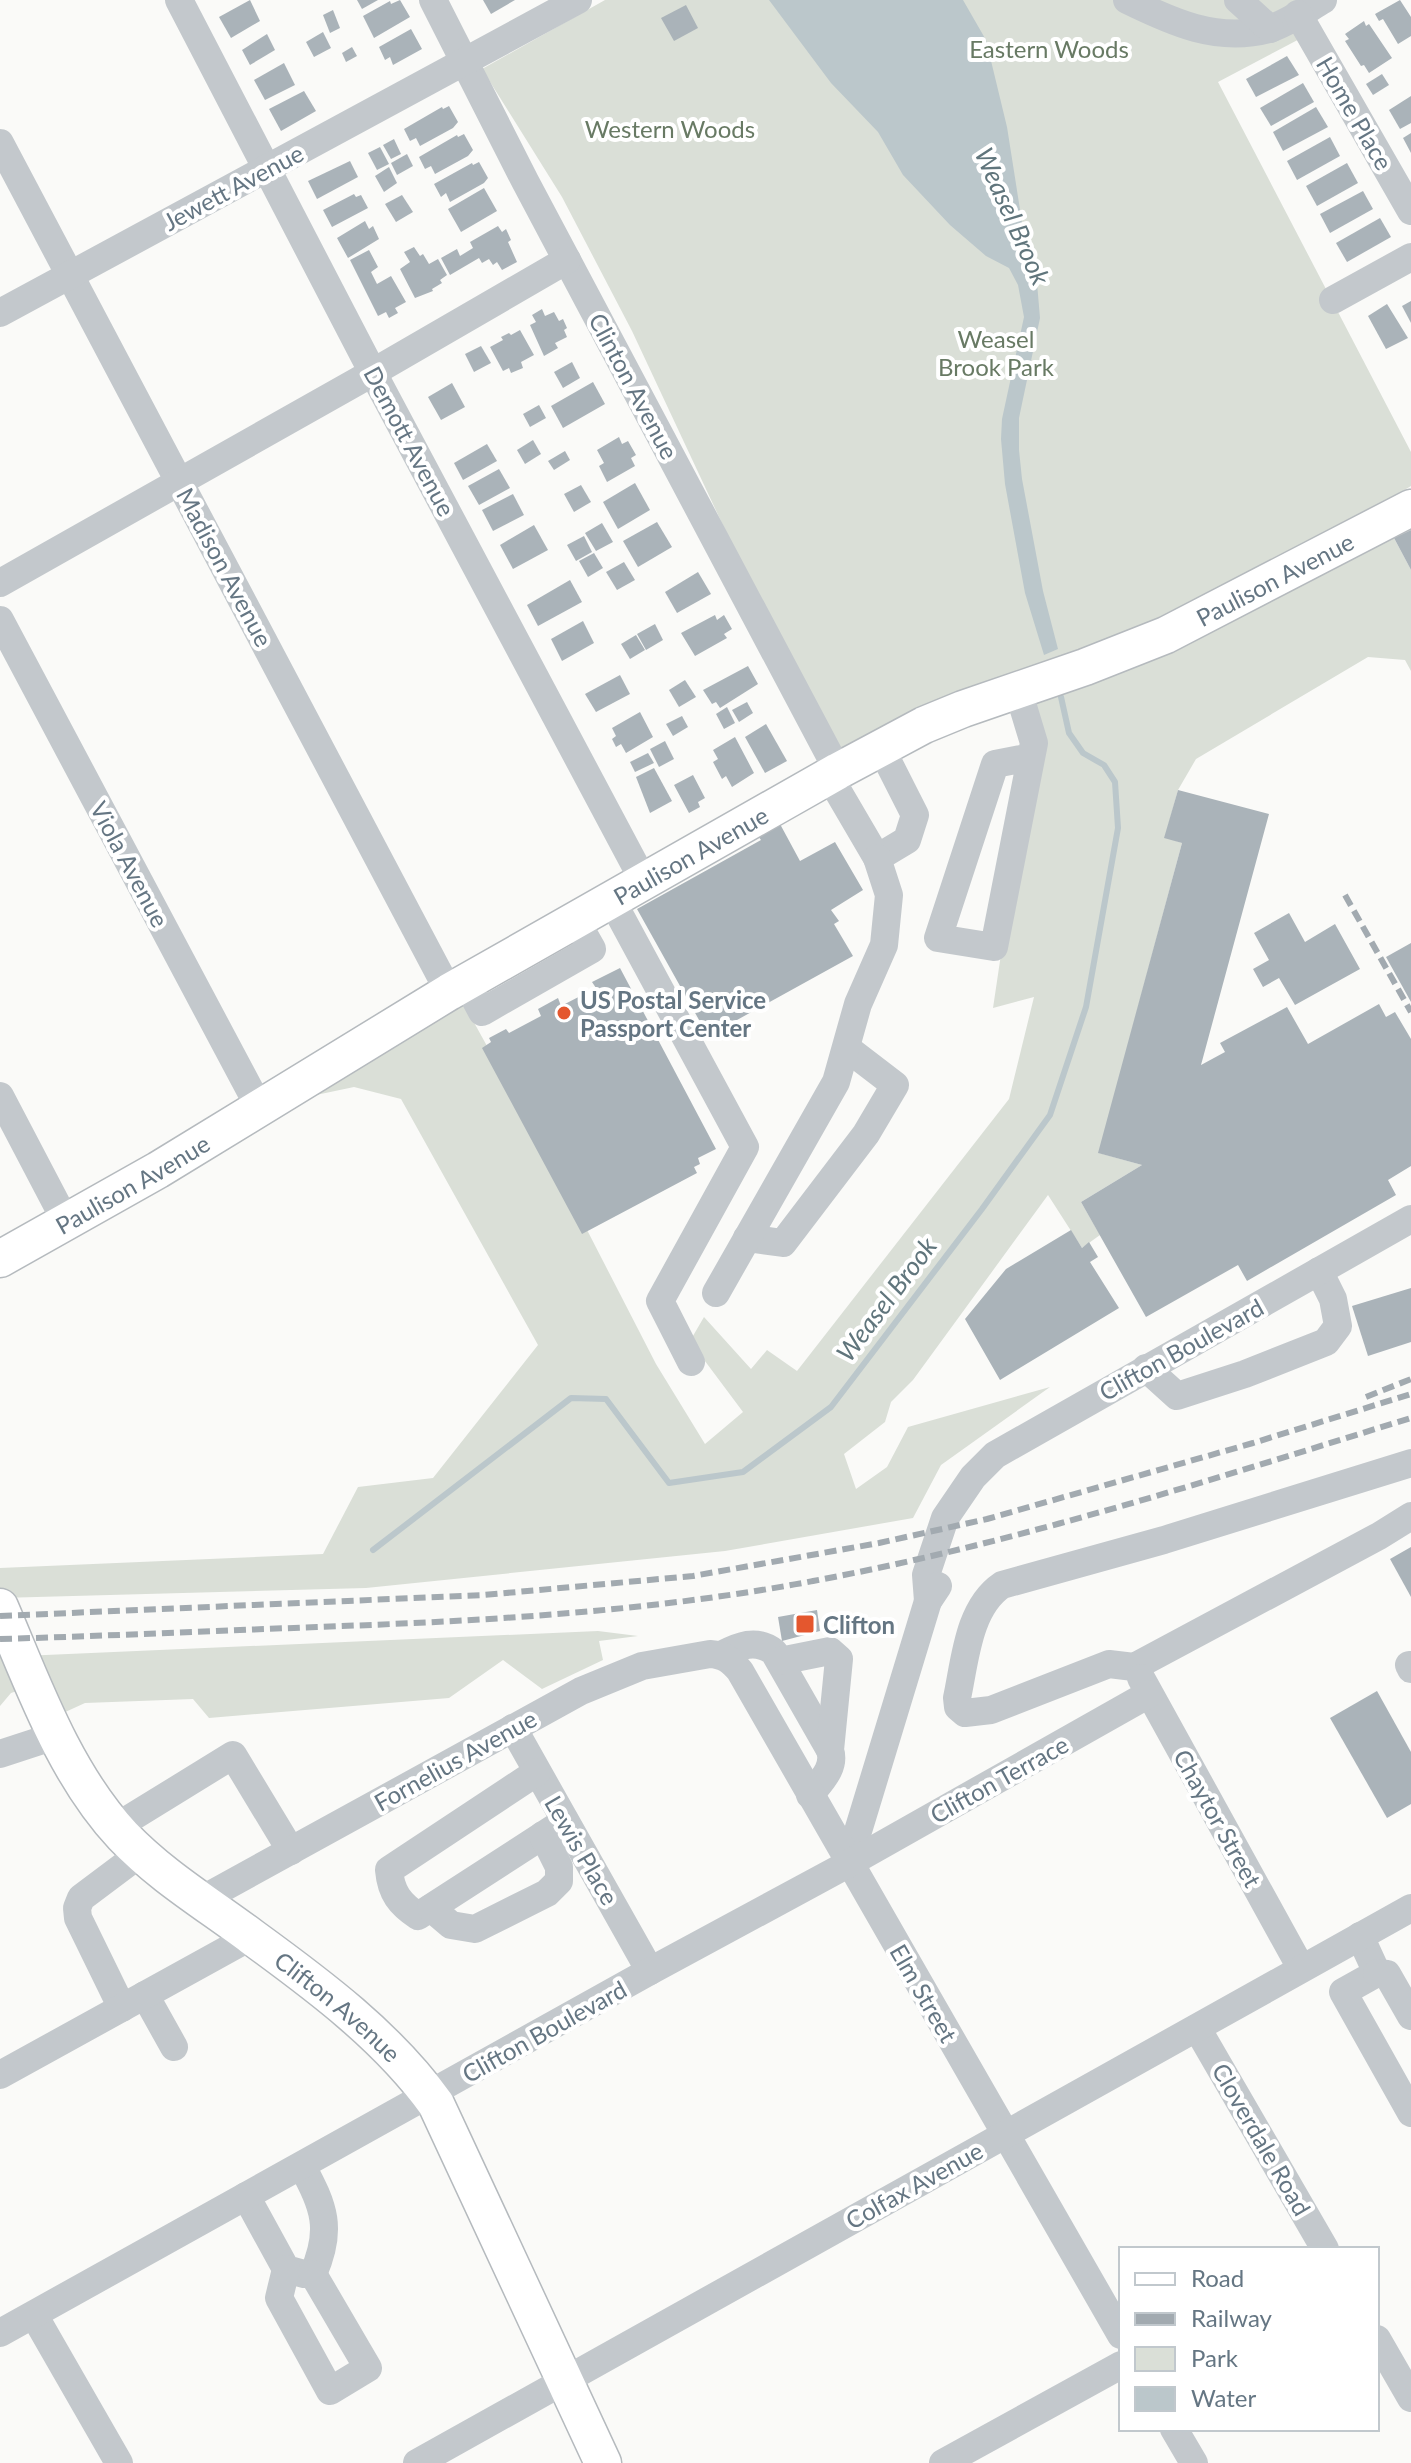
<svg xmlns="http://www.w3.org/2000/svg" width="1411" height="2463" font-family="Lato,sans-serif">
  <rect width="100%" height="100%" fill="#fafaf8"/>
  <g fill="#dadfd7">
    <path d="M605,0h692l12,34 -91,48 193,370v34l-239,145 222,-93 17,32v101l-6,-11 -37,-3 -172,102 -18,31 -13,47 17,6 -83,310 43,12 -61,37 19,33 -18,13 -34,-53 -135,185 -22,22 -6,20 -41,32 12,35 31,-22 21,-40 142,-40 -109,78 -28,53 -188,33 -359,37 -366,10v-30l323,-14 35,-67 75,-9 105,-133 -137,-246 -47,-12 -95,20 196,-119 112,203 89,173 49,80 38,-32 -53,-71 14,-24 47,52 16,-19 30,21 212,-272 25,-102 -41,11 41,-276 -5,-28 -191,67 -206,-440 -70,-134 -80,-128z"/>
    <path d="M598,1631l40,5 -39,5 4,19 -61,29 -39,-29 -54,38 -240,20 -16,-19 -108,4 -35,16 -15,-34 -24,8 -11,13v-49z"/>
  </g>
  <path fill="#bbc7cb" d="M769,0h194l23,40 21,87 20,127 10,29 3,35 -21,100v32l3,29 21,112 15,58 -14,6 -19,-62 -20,-109 -4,-45 1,-20 22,-102 -6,-32 -9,-17 -23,-12 -36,-31 -47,-50 -25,-43 -47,-49z"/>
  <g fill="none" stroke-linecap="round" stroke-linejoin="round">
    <path stroke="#bbc7cb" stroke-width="6" d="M373,1550l198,-152 35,1 63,84 74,-11 88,-65 151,-198 68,-94 36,-108 32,-179 -3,-46 -11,-17 -21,-12 -14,-20 -8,-36"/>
  </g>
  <g fill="#aab3b9">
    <path d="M250,0l10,21 -29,17 -12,-21z"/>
    <path d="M357,0h21l-16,9z"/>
    <path d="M400,0l10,17 -36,21 -11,-22 27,-15 1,3z"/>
    <path d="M483,0h32l-24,14z"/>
    <path d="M1400,0l11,17v19l-13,8 -15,-25 -4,2 -4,-7z"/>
    <path d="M686,5l12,23 -24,13 -13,-23z"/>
    <path d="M333,10l7,18 -10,5 -7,-18z"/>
    <path d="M1364,21l2,5 3,-2 23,34 -23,15 -5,-8 -3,1 -16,-25 4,-2 -4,-5z"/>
    <path d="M411,29l11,20 -29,16 -3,-8 -5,3 -6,-13z"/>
    <path d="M323,32l8,16 -17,9 -8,-15z"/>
    <path d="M267,34l8,16 -25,15 -8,-15z"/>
    <path d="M352,47l5,9 -11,6 -4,-9z"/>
    <path d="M1287,56l12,19 -43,22 -10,-18z"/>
    <path d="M284,63l11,22 -30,15 -11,-20z"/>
    <path d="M1382,74l7,11 -16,10 -7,-11z"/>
    <path d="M1303,83l11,19 -43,24 -11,-18z"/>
    <path d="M304,91l12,20 -35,20 -12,-22z"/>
    <path d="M1411,96v27l-11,6 -11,-19z"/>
    <path d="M449,106l9,16 -5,6 -33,18 -4,-8 -6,3 -6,-12 38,-22 1,2z"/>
    <path d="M1316,107l12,20 -45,24 -10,-19z"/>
    <path d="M1411,133v20l-8,-15z"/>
    <path d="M464,134l9,16 -5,6 -33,18 -4,-8 -6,3 -6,-12 38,-22 1,2z"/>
    <path d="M1330,137l10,19 -43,24 -10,-19z"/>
    <path d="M394,139l7,15 -10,5 -8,-14z"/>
    <path d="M380,147l9,17 -12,6 -9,-17z"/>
    <path d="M407,154l6,12 -16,9 -6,-12z"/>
    <path d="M350,161l8,16 -41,22 -9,-18z"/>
    <path d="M479,162l9,16 -4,5 -34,19 -4,-9 -5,4 -7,-13 38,-21 1,2z"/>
    <path d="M1347,163l11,20 -41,23 -11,-20z"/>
    <path d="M389,167l8,16 -13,9 -9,-16z"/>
    <path d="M484,188l13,23 -36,21 -13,-23z"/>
    <path d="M1363,191l10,18 -43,24 -10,-19z"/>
    <path d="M354,194l2,3 5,-2 7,13 -36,19 -9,-17z"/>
    <path d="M402,195l11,17 -17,10 -11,-18z"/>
    <path d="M1380,218l11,19 -44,25 -11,-19z"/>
    <path d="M365,221l4,8 4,-3 6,13 -31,19 -11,-20z"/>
    <path d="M498,226l4,6 4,-3 5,11 -3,2 9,20 -15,8 -5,-8 -4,3 -4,-6 -7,4 -3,-5 -29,17 -9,-17 16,-9 3,7 13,-8 -3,-6z"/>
    <path d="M414,247l6,9 3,-2 6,10 9,-5 9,16 -7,5 2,3 -10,6 1,2 -18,7 -15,-29 10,-7 -6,-10z"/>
    <path d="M369,250l9,17 -7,5 6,12 14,-8 15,26 -11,6 3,5 -9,5 -3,-6 -8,4 -28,-56z"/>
    <path d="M1411,301v22l-9,-17z"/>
    <path d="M1387,304l21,34 -22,11 -18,-33z"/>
    <path d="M542,309l3,7 9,-4 5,9 4,-2 4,9 -3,2 3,7 -12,6 3,5 -14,8 -14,-31 6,-3 -4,-7z"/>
    <path d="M520,330l14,25 -13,7 2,6 -12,5 -2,-5 -6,3 -13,-24 13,-7 -2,-3 8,-4 2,2z"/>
    <path d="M481,346l10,17 -17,9 -9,-18z"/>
    <path d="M572,362l8,16 -17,10 -9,-16z"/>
    <path d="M593,382l12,22 -42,24 -12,-22z"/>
    <path d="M452,383l13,24 -24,13 -13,-23z"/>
    <path d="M539,405l7,13 -16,9 -7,-13z"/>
    <path d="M619,437l3,7 6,-3 8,14 -5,3 4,8 -28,16 -8,-16 5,-3 -7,-13z"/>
    <path d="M533,440l8,14 -16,10 -8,-14z"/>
    <path d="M487,444l10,17 -34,19 -9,-17z"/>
    <path d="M565,451l5,9 -16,10 -6,-9z"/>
    <path d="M499,469l11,19 -31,17 -11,-19z"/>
    <path d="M635,483l15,27 -32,19 -15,-27z"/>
    <path d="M581,485l10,17 -17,10 -10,-18z"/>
    <path d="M513,494l11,21 -31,16 -11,-21z"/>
    <path d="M657,522l15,25 -34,20 -15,-26z"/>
    <path d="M602,523l11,19 -17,9 -11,-18z"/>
    <path d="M534,525l14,25 -35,19 -13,-24z"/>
    <path d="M1411,530v40l-17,-32z"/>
    <path d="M584,536l8,16 -16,9 -9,-16z"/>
    <path d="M594,553l9,15 -15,9 -9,-16z"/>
    <path d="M624,562l11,18 -18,10 -11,-18z"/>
    <path d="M698,572l13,22 -34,19 -12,-21z"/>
    <path d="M570,580l12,22 -44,24 -11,-21z"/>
    <path d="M715,615l2,5 7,-5 8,14 -8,5 3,4 -32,18 -14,-23z"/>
    <path d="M583,621l11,22 -32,18 -11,-22z"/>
    <path d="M655,624l8,16 -17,10 -9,-16z"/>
    <path d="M636,635l9,15 -15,9 -9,-15z"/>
    <path d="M748,666l10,18 -38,24 -4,-6 -4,2 -9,-14z"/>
    <path d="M620,675l10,19 -34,18 -11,-18z"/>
    <path d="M685,680l11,17 -17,10 -10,-17z"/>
    <path d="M747,702l6,11 -14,9 -7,-12z"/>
    <path d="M727,707l8,16 -11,6 -8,-15z"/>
    <path d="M640,712l13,25 -27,16 -5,-9 -5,3 -4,-8 4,-3 -4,-8z"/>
    <path d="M682,716l6,11 -15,9 -7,-12z"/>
    <path d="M766,724l21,37 -22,12 -20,-36z"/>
    <path d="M735,737l19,36 -22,14 -6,-11 -4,3 -9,-17 5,-3 -5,-9z"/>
    <path d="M665,741l9,18 -15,8 -9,-18z"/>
    <path d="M648,753l6,10 -19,9 -5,-10z"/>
    <path d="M654,768l18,33 -22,12 -14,-36z"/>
    <path d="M693,775l12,23 -7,4 2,5 -11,6 -15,-28z"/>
    <path d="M1178,790l91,24 -68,251 24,-13 -5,-9 67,-36 21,37 71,-40 7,13 9,-5 16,27v127l-23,14 8,15 -149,86 -9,-16 -92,52 -65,-115 61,-37 -44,-12 84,-310 -18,-5z"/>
    <path d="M780,824l20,37 35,-19 28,48 -32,20 8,11 -5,3 19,32 -145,80 -71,-127 124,-69 -3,-4z"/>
    <path d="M1289,913l16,29 30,-18 25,45 -65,36 -16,-27 -16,9 -10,-18 16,-9 -15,-27z"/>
    <path d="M1411,943v59l-25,-45z"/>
    <path d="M620,968l96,181 -18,9 2,6 -6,3 3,6 -115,61 -100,-186 9,-6 -2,-4 17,-9 3,4 32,-17 -3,-7 20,-11 3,8 35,-18 -4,-6z"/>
    <path d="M1071,1230l11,18 7,-6 9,15 -8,5 29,46 -119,72 -35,-61 41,-50z"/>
    <path d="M1411,1288v54l-43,14 -16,-50z"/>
    <path d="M1411,1547v50l-21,-38z"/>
    <path d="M817,1610l3,21 -38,10 -4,-24z"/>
    <path d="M1377,1691l34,61v52l-24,14 -57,-100z"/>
  </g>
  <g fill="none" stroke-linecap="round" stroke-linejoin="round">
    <g stroke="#b5babe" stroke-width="39">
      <g id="major">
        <path id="s1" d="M0,1259l158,-89 291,-178 389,-221 86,-46 39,-16 122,-42 81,-32 245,-127"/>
        <path id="s2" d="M0,1607c33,77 64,166 123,229 38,40 85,68 129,101 66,48 136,100 184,167l167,359"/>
      </g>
    </g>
    <g stroke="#c3c8cc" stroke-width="28">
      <path d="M179,0l194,373 270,507"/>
      <path d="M433,0l92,181 313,590"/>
      <path d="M1127,0c45,22 90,43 142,29 19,-6 37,-19 54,-29"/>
      <path d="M1238,0l32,29"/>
      <path d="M1298,14l113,197"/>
      <path d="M0,143l449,849"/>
      <path d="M1333,300l78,-43"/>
      <path d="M0,313l578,-313"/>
      <path d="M0,583l358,-202 209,-121"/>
      <path d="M0,620l259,487"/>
      <path d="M1018,690l16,53 -40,204 -56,-9 57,-174 36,-7"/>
      <path d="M829,776l48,82 30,-18 8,-25 -34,-67"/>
      <path d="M611,899l134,248 -85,154 31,61"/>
      <path d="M466,982l16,30 110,-63 -17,-30"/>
      <path d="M0,1096l66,126"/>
      <path d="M747,1238l36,5 83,-109 29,-49 -47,-36"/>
      <path d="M716,1293l120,-211 22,-78 26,-59 5,-50 -12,-37"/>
      <path d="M1146,1368l31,28 68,-22 81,-32 12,-16 -5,-27 -14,-28"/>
      <path d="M1411,1463l-247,77 -162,45c-34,23 -37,76 -45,113l1,9 7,6 26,-3 118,-46 25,3 245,-131 32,-20"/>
      <path d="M928,1601l-2,-26 19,-57 28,-41 22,-22 416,-236"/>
      <path d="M721,1655c18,-9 35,-17 53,-3l56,98"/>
      <path d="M780,1661l50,-10 9,8 -9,91c6,18 -10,32 -20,45"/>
      <path d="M1409,1665l2,4"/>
      <path d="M1141,1678l160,290"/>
      <path d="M513,1728l137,243"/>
      <path d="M0,1754l58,-19"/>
      <path d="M537,1772l-148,98c2,23 11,34 29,46l147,-95"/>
      <path d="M116,1827l117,-72 58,96"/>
      <path d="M848,1864l80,-263 10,-15"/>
      <path d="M201,1900l380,-209 61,-25 68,-12c14,1 21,6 30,17l381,664"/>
      <path d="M431,1908l20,17 24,4 72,-36 12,-12v-14l-16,-32"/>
      <path d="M1360,1936l17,37 -34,19 68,121"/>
      <path d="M1377,1973l10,1 24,42"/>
      <path d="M145,1995l29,52"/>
      <path d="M122,2008l-44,-90 -1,-10 4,-10 60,-45"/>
      <path d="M1197,2028l128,221"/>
      <path d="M0,2075l252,-139"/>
      <path d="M302,2166c22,41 31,63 11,108"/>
      <path d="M246,2196l40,73 18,5"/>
      <path d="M286,2269l-7,29 51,93 38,-23 -55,-94"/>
      <path d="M34,2315l85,148"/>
      <path d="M0,2333l650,-362 198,-107 301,-170"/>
      <path d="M1377,2339l34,59"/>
      <path d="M1174,2429l20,34"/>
      <path d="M417,2463l994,-555"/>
      <path d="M943,2463l178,-98"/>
    </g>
    <use href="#major" stroke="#fff" stroke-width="36"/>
    <g stroke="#a2aab0" stroke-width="6" stroke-dasharray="12 6" stroke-linecap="butt">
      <path d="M1345,895l66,117"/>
      <path d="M1366,1397l45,-18"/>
      <path d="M0,1616l484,-21 209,-19 186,-33 108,-24 266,-76 158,-49"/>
      <path d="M0,1639c106,-3 212,-8 317,-12 166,-6 333,-15 496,-46 204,-38 400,-102 598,-163"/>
    </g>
  </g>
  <g fill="#e4572e" stroke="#fff" stroke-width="3">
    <circle cx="564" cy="1013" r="8"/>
    <rect x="795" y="1614" width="20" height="20" rx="4"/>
  </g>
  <g text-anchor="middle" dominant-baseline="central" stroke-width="8" stroke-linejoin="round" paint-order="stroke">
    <g font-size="24" fill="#687a64" stroke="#fff">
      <text x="1049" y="48">Eastern Woods</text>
      <text x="670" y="128">Western Woods</text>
      <text x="996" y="338">Weasel<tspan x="996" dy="28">Brook Park</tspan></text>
    </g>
    <g font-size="24" fill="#657683" stroke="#fff">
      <text transform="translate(1355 113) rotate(60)">Home Place</text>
      <text transform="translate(233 187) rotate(-28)">Jewett Avenue</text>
      <text transform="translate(634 386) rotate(62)">Clinton Avenue</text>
      <text transform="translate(410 441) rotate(62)">Demott Avenue</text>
      <text transform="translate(225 567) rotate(62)">Madison Avenue</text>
      <text stroke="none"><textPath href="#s1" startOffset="1448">Paulison Avenue</textPath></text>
      <text stroke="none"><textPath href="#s1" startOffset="800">Paulison Avenue</textPath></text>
      <text transform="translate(130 864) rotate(62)">Viola Avenue</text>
      <text stroke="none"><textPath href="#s1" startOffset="152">Paulison Avenue</textPath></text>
      <text transform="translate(1181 1349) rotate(-29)">Clifton Boulevard</text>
      <text transform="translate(455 1760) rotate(-29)">Fornelius Avenue</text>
      <text transform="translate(999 1779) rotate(-29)">Clifton Terrace</text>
      <text transform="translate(1218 1818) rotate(61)">Chaytor Street</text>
      <text transform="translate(582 1850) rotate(60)">Lewis Place</text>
      <text transform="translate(924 1993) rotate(60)">Elm Street</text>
      <text stroke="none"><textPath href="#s2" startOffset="536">Clifton Avenue</textPath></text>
      <text transform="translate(544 2031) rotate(-29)">Clifton Boulevard</text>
      <text transform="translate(1262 2139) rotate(60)">Cloverdale Road</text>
      <text transform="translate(914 2185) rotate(-29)">Colfax Avenue</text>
    </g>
    <g font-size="24" font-weight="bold" fill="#657683" stroke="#fff" text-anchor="start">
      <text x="580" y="999">US Postal Service<tspan x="580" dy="28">Passport Center</tspan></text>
      <text x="823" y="1624">Clifton</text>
    </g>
    <g font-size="26" font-style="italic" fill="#60757c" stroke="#fff">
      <text transform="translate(1013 216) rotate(66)">Weasel Brook</text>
      <text transform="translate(886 1299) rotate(-53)">Weasel Brook</text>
    </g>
  </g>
  <rect x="1119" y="2247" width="260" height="184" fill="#ffffff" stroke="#c1c8cd" stroke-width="2"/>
  <rect x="1135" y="2273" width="40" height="12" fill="#ffffff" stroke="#c1c8cd" stroke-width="2"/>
  <text x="1191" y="2287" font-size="24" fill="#657683">Road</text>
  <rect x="1135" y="2313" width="40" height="12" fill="#a2aab0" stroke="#c1c8cd" stroke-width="2"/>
  <text x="1191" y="2327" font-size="24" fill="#657683">Railway</text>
  <rect x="1135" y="2347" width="40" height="24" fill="#dadfd7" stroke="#c1c8cd" stroke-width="2"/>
  <text x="1191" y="2367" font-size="24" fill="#657683">Park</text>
  <rect x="1135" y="2387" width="40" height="24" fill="#bbc7cb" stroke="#c1c8cd" stroke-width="2"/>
  <text x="1191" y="2407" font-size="24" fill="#657683">Water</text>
</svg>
